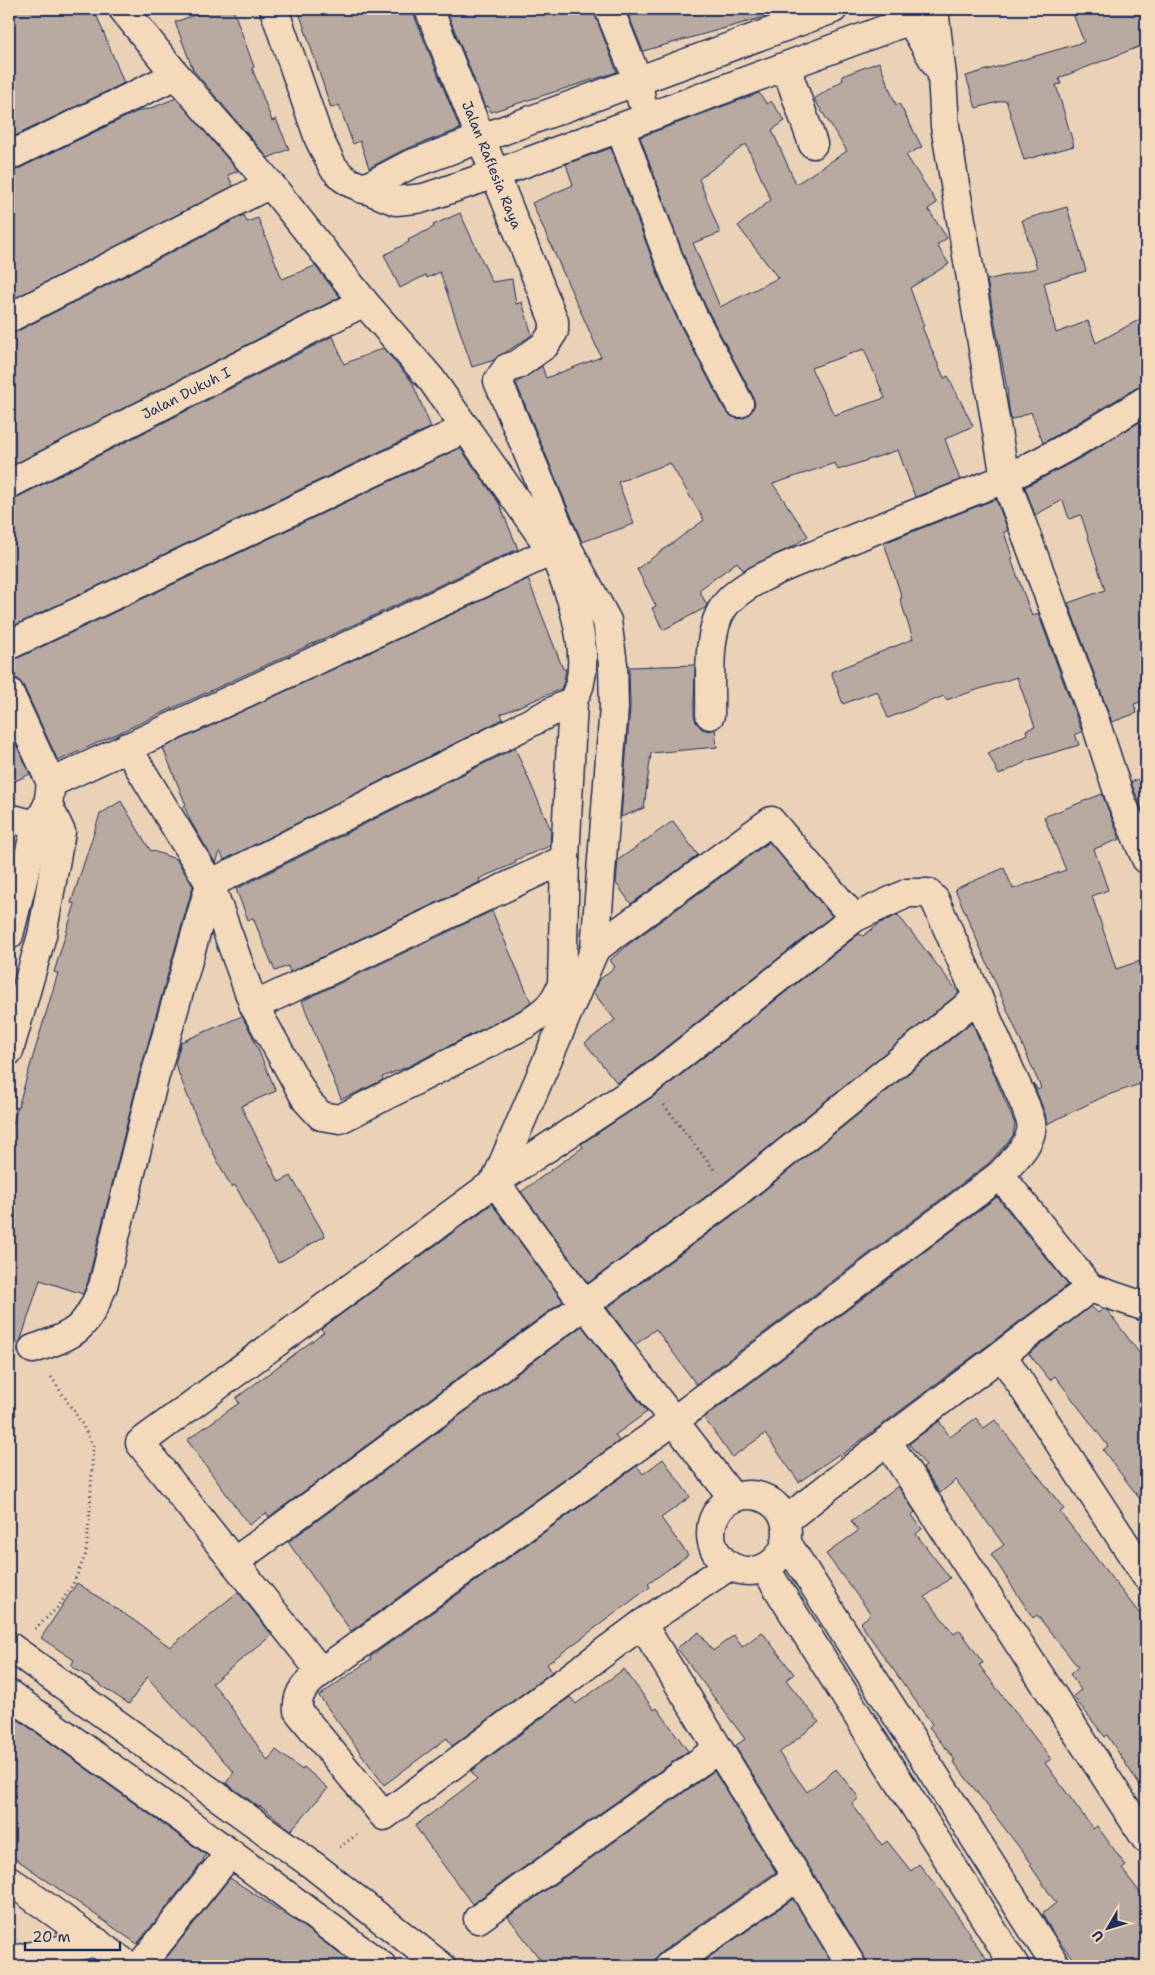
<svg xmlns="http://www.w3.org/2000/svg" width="1155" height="1975" font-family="'Shantell Sans',sans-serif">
  <rect width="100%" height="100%" fill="#ebd2b7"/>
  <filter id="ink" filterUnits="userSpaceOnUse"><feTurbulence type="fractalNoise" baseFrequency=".02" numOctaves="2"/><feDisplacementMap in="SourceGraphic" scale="10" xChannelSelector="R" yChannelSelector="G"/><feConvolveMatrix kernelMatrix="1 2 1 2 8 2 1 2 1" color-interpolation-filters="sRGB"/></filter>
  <g filter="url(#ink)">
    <g fill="#b8aaa1" stroke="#1b2f5e" fill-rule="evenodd">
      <path d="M9,9h85l30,74 -115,56z"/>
      <path d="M212,9h21l21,58 -2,1 20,53 4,-2 13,30 -21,9 -75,-88 -18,-48z"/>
      <path d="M298,9h116v6l46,114 -57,21 -34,18 -9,-27 -7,3 -14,-39 -8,3z"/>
      <path d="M446,9h148l1,6 22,57 -126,40 -3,-6 -3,1z"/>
      <path d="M626,9h138l1,8 -122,34z"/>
      <path d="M1071,9h75v35l-87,34 2,6 -5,1 18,61 -50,14 -18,-60 -30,8 -10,-32 118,-34z"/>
      <path d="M879,62l17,43 3,-2 23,44 -16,8 31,48 -9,6 19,29 -10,7 12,19 -39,24 14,38 -2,1 22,51 4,-2 25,50 -28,13 15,41 -45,17 -17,-47 -60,20 -3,-7 -62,21 35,52 -16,11 -49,23 -6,-8 -38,28 8,15 -2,3 -42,22 -11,-22 4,-2 -19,-37 67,-49 -34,-57 -52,19 16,42 -52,18 -66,-159 26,-17 4,12 55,-21 -69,-154 41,-18 -7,-21 45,-16 50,135 18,40 46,87 6,6 7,3 8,-2 6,-6 3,-7 -2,-8 -46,-87 -17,-37 -50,-135 119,-44 8,11 4,-3 14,20 -13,9 24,54 51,-33 -33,-52 29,-19 -1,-4zM746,144l25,56 -33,26 40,52 -58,29 -27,-64 27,-10 -21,-54zM864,349l21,49 -51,17 -23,-47z"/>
      <path d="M176,98l62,73 -10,4 5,11 -224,115v-130l7,-1 120,-58 10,-3 1,1z"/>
      <path d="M1067,207l19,64 -42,12 12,50 32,-12 8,22 50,-27v68l-8,3 -95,56 -12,-31 -20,8 -4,-25 1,-1 -21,-114 50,-12 -15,-48z"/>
      <path d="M460,213l32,69 20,-3 4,25 6,-2 10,33 -38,25 -22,7 -32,-95 -13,6 -1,-3 -26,13 -16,-33 25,-13 -1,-2 26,-13 -1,-2z"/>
      <path d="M244,215l3,7 11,-4 24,61 33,-13 25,31 -331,170v-133l7,-2z"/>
      <path d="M333,336l11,28 39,-16 29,34 19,45 -422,201v-128l7,-2z"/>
      <path d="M1146,418v282l-12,4 3,9 -25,9 -44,-119 37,-13 -24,-75 -12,4 -6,-19 -28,15 -10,-28 59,-31z"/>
      <path d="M460,448l39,55 19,46 -460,212 -35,-76 -5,-6 -9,-2v-17l7,-1z"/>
      <path d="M996,499l12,31 -4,2 9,27h-2l21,57 6,-3 44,119 -7,2 4,11 -50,15 -30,15 -11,-22 39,-19 -1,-4 9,-3 -18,-50 -71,23 -2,-4 -56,22 -11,-27 -34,13 -12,-32 82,-33 -13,-40 2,-1 -18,-55z"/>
      <path d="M528,579l35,90h3l-2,12 -3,8 -60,25 2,5 -279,141 -4,-9 -4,13 -25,-42 -7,-16 2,-1 -23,-57z"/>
      <path d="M695,665l-1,50 2,7 6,7 7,2 6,-2 2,18 -66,6 -7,55 -23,9 9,-109 -1,-41z"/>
      <path d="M9,729l21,45 -21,10z"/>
      <path d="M515,748l36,82 -1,16 -35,14 1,3 -31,13 -6,3 1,3 -190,90 -2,-6 -13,5 -22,-53 -5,2 -12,-31z"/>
      <path d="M1146,776v44l-15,-38z"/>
      <path d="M1102,794l18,45 -26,10 14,41 -16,6 24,73 30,-10v123l-41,14 -58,28 -2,-11 -12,-30 5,7 3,-2 -86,-199 49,-21 9,21 53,-19 -22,-53z"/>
      <path d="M121,801l29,49 26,9 17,27 -54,189 -51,206 -5,13 -43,-14 -26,81 -5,-1v-223l49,-164 -4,-1 21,-68 -4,-1 29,-89z"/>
      <path d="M673,821l25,34 -67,49 -15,-21 2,-23z"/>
      <path d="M769,842l63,74 -194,153 -21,14 -32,-40 30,-23 -22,-28 6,-12 16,-13 -5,-7 23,-19z"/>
      <path d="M492,911l39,91 -11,8 -113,57 -25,10 1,3 -27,13 -15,6 -39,-98z"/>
      <path d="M898,915l61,78 -235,190 -136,100 -67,-91 62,-45 -2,-3 76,-50 202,-160 4,2 17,-13z"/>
      <path d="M242,1016l9,17 25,58 -35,15 38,76 12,-6 34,60 -47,27 -43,-78 -4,2 -31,-60 -25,-63 6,-22z"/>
      <path d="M972,1022l43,102 -2,12 -24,27 -293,221 -40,-55 -21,16 -28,-37 137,-101z"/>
      <path d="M997,1197l71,88 -228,171 -1,-2 -40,28 -34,-48 -33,23 -28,-39z"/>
      <path d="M492,1204l71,97 -294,216 -3,-4 -17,12 -62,-85 52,-37 -3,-5 88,-66 -3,-3z"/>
      <path d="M1091,1306l7,7 5,-4 4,1 39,52v145l-43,-57 5,-4 -53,-70 -5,4 -21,-26z"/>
      <path d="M582,1326l65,86 -32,23 4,6 -268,190 -63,-89z"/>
      <path d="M976,1418l8,10 11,-8 69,89 -4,3 86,110v173l-39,-60 -2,2 -32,-41 8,-6 -11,-16 8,-7 -41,-52 -4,3 -42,-64 13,-9 -48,-65 -16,13 -17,-25 3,-2 -17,-22 30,-23 11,16z"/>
      <path d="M663,1459l27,38 -29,21 27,37 -40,29 2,3 -103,77 5,8 -100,74 -5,-8 -63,47 -65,-89 52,-37 -1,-2 267,-191 6,8z"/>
      <path d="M898,1486l17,26 -3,3 10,14 -6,5 34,44 -25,19 29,37 6,-4 23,33 -4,2 72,94 -6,4 48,66 4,-3 29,40 -4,3 24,31v66h-67l-23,-28 -14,-24 14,-11 -26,-38 2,-1 -79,-103 2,-1 -26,-33 3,-3 -72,-101 11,-9 -45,-60 32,-23 -7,-10z"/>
      <path d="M77,1583l58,38 35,26 68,-55 34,43 -60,48 12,14 44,64 8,-11 26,20 2,-3 24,21 -37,42 -31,-24 -1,1 -33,-24 8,-11 -87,-95 -18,27 -58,-38 3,-6 -33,-22z"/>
      <path d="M699,1632l14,19 21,-16 8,12 20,-15 32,42 -8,6 33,42 -40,31 28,39 29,-23 23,29 -7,6 30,41 5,-4 24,30 8,-7 25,32 27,39 -1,1 22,30h-124l-3,-8 -130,-212 10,-7 -68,-91z"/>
      <path d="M624,1669l30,41 3,-2 31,43 -216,153 -57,-78 62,-47 -6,-8 99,-74 6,7z"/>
      <path d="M9,1713l197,142 -3,4 1,1 -67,84 -128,-90z"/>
      <path d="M714,1771l62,101 -116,81 -5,6 -1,7h-109l-37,-49z"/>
      <path d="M230,1878l67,44 59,44h-187l-6,-4z"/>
      <path d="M793,1899l41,67h-138z"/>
    </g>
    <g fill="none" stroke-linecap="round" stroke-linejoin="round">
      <g stroke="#1b2f5e" stroke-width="31">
        <g id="street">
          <path d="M123,9l53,66 94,109 94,118 67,77 121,172c17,35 37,93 28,132 -1,6 -5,12 -7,18"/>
          <path d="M274,9l45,130 14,28 10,11 8,5 45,18 28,-3 71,-24 437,-162"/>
          <path d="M429,9l125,312v10l-9,14 -28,20 -10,3 -9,13 70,168 39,72 6,43 1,43 -19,242 -100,233 90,123 148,193"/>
          <path d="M609,9l29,72 3,18"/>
          <path d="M786,67l27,77"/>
          <path d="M620,128l56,150 17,38 46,87"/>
          <path d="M9,156l167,-81"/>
          <path d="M363,189l46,-24 424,-156"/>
          <path d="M9,318l261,-134"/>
          <path d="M9,484l355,-182"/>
          <path d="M9,645l457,-217"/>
          <path d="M9,692l42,91 -3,22 -12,22 -27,108"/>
          <path d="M710,715c1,-30 -4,-82 13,-107 18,-27 72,-45 101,-57 60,-26 120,-48 180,-72 46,-20 99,-52 142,-79"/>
          <path d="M51,783l501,-232"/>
          <path d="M9,818l46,12"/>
          <path d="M595,949l176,-128 83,97"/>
          <path d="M254,1006l311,-147"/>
          <path d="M9,1051l33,-116 19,-103 -13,-27"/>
          <path d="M1000,1175l90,113 56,19"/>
          <path d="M33,1349c44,-15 52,-19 70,-63l51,-207 56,-195 363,-183 -8,158 -3,125c-8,21 -16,26 -34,39l-188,96 -19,-3 -14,-15 -53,-95 -44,-122 -83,-137"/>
          <path d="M1002,1355l144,221"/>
          <path d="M887,1441l259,398"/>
          <circle cx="749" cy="1533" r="38"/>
          <path d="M786,1520l101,-79 203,-153"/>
          <path d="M787,1543l269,423"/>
          <path d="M234,1562l500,-367 244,-198"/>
          <path d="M765,1568l250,398"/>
          <path d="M642,1624l210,342"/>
          <path d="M9,1646l305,220 127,100"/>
          <path d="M321,1672l-181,-229 355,-261 152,-100 207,-164 54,-25h20l7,7 91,207c1,5 4,10 5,15 4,20 -19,39 -31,53l-325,245 -354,252c-14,11 -25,20 -23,39l86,105 258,-192 87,-58"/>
          <path d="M9,1694l221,159 152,113"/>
          <path d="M9,1880l120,86"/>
          <path d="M478,1919l240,-170"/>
          <path d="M9,1961l88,-19"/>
          <path d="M140,1966l90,-113"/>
          <path d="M669,1966l128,-89"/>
        </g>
      </g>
      <g stroke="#1b2f5e" stroke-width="31">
        <g id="secondary">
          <path d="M906,9l4,11 27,46"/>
          <path d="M934,9l8,67 3,50 60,352 90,243 25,77 26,61"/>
        </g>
      </g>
      <g stroke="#1b2f5e" stroke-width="3" stroke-dasharray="1 4" stroke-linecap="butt">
        <path d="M664,1105l51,66"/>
        <path d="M35,1629l23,-22 15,-23 13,-30 4,-43 3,-65 -11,-22 -32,-49"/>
        <path d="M340,1847l19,-14"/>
      </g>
      <use href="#street" stroke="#f4d9bb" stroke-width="28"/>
      <use href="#secondary" stroke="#f4d9bb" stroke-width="28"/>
    </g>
  </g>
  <g text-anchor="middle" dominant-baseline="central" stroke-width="4" stroke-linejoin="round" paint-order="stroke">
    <g font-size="14" fill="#1b2f5e" stroke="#f4d9bb">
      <text transform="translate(492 165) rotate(68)">Jalan Raflesia Raya</text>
      <text transform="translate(186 393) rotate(-27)">Jalan Dukuh I</text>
    </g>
  </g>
  <rect width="1155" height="1975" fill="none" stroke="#f4d9bb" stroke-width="30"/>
  <rect x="15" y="15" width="1125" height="1945" fill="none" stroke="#1b2f5e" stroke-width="2" filter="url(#ink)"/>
  <g transform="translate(1108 1928) rotate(232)" stroke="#f4d9bb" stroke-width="4" paint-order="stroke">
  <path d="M0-4L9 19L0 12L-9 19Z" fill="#1b2f5e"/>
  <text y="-8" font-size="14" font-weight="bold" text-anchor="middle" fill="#1b2f5e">U</text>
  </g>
  <path d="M25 1942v8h95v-8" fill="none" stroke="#1b2f5e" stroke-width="2.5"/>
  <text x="32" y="1942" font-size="15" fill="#1b2f5e" stroke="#f4d9bb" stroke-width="4" paint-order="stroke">20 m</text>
</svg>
